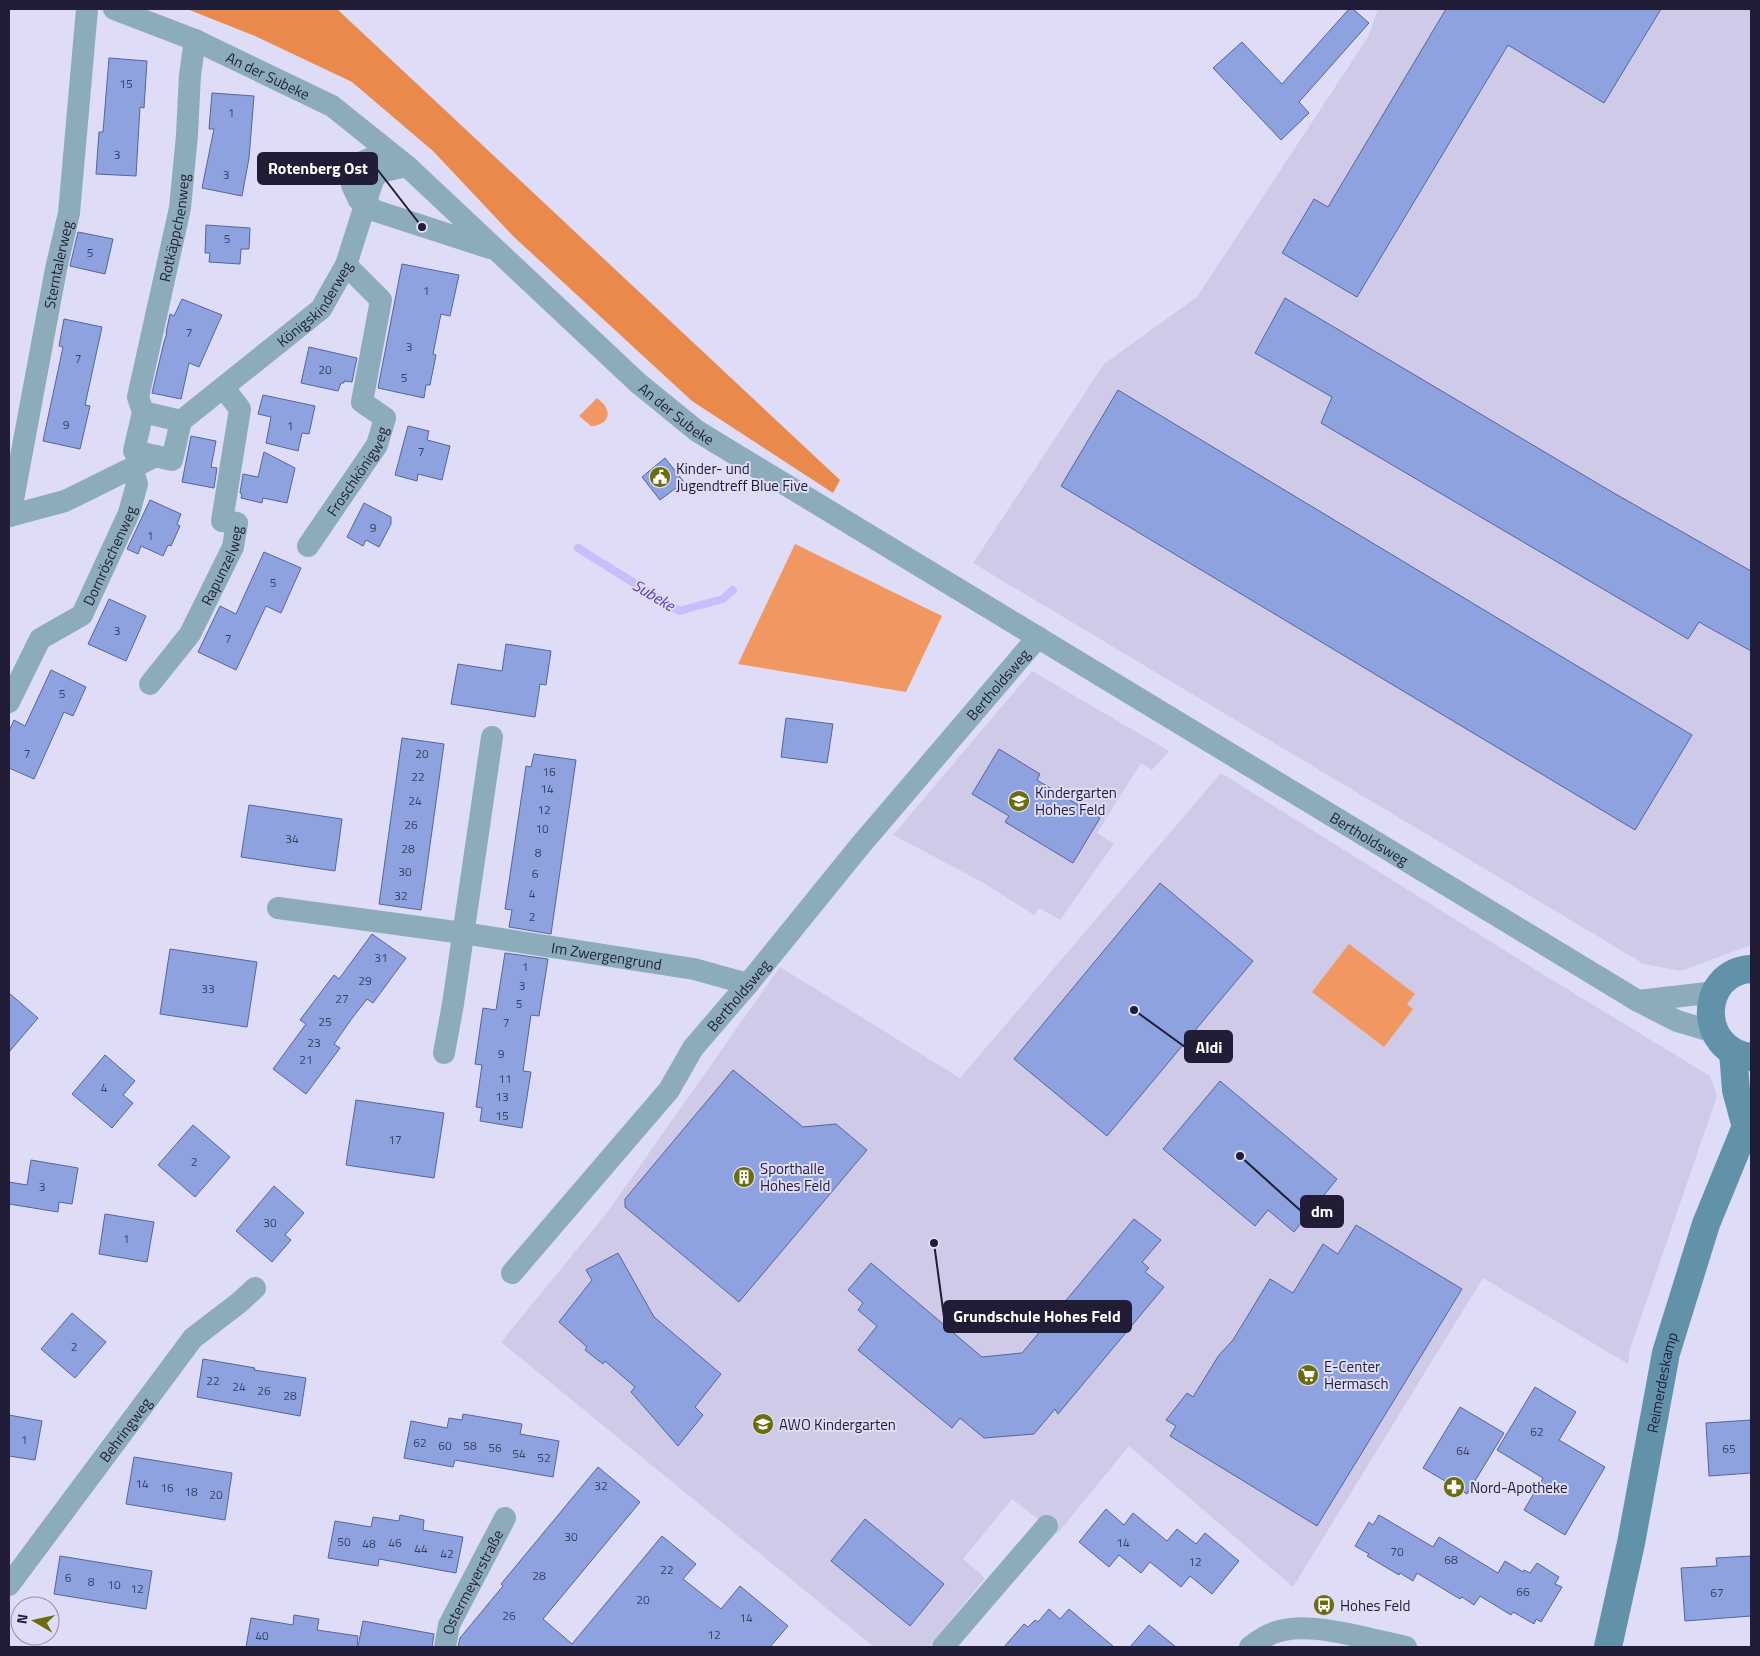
<svg xmlns="http://www.w3.org/2000/svg" width="1760" height="1656" font-family="'Titillium Web',sans-serif">
  <rect width="100%" height="100%" fill="#dfdcf8"/>
  <g fill="#cecae8">
    <path d="M1378,9h373v936l-70,26 -37,-7 -671,-401 131,-199 93,-67 171,-260z"/>
    <path d="M1032,671l137,80 -17,19 -11,-7 -44,70 17,11 -54,76 -21,-12 -5,7 -50,-32 -91,-48z"/>
    <path d="M1221,773l318,199 171,104 7,20 -87,253 -2,15 -145,-86 -190,309 -164,-141 -72,88 -45,-35 -49,60 22,19 -56,69h-55l-373,-305 105,-128 174,-247 180,111z"/>
  </g>
  <g fill="#f19762">
    <path d="M597,398c3,3 8,6 9,10 6,11 -5,18 -15,18l-12,-10z"/>
    <path d="M795,544l147,72 -36,76 -168,-28z"/>
    <path d="M1349,944l66,50 -8,10 6,5 -29,38 -72,-55z"/>
  </g>
  <path fill="#ea894c" d="M187,9h150l503,471 -7,13 -141,-92 -179,-165 -80,-85 -81,-69 -97,-46z"/>
  <g fill="none" stroke-linecap="round" stroke-linejoin="round">
    <path stroke="#c7bffc" stroke-width="8" d="M578,548l101,63 44,-12 10,-9"/>
  </g>
  <g fill="#8ea2e0" stroke="#54649e">
    <path d="M1349,9h4l16,14 -70,79 10,11 -28,27 -68,-72 29,-26 40,42z"/>
    <path d="M1446,9h215l-57,94 -96,-58 -151,252 -75,-44 32,-54 14,8z"/>
    <path d="M109,58l38,3 -3,47 -4,-1 -4,69 -40,-2 3,-42h4z"/>
    <path d="M212,93l42,3 -5,62 -7,38 -40,-8 12,-59h-5z"/>
    <path d="M206,225l44,3 -1,21h-8l-1,15 -31,-2 1,-9h-5z"/>
    <path d="M78,232l35,7 -8,35 -35,-8z"/>
    <path d="M402,264l57,11 -9,41 -9,-2 -8,40 3,1 -6,30h-4l-2,13 -46,-10z"/>
    <path d="M1285,298l327,194 139,79v80l-52,-29 -11,17 -367,-216 11,-26 -77,-44z"/>
    <path d="M182,299l40,16 -23,52 -10,-4 -8,36 -29,-6 12,-51 3,-9h-1l4,-19 4,2z"/>
    <path d="M64,319l38,8 -17,78 5,1 -10,43 -37,-8 20,-94 -4,-1z"/>
    <path d="M309,347l48,11 -5,24 -8,-1v2h-3l-3,8 -37,-8z"/>
    <path d="M1118,390l574,345 -57,95 -574,-344z"/>
    <path d="M263,395l52,11 -6,28 -7,-1 -4,18 -32,-8 5,-26 -13,-3z"/>
    <path d="M408,426l21,5 -2,9 23,6 -8,34 -24,-6 -1,7 -22,-6z"/>
    <path d="M191,436l25,5 -5,26 6,1 -3,20 -32,-6z"/>
    <path d="M264,452l31,16 -8,35 -24,-5 -1,5 -21,-5 1,-4 -2,-1 3,-19 15,3z"/>
    <path d="M665,458l19,24 -24,18 -18,-23z"/>
    <path d="M150,500l31,14 -4,10 3,2 -9,20 -3,-1 -5,11 -22,-10 -3,8 -11,-5z"/>
    <path d="M364,503l27,14v7l-12,23 -13,-7 -3,6 -16,-9z"/>
    <path d="M264,552l37,16 -20,45 -15,-7 -30,64 -38,-18 22,-46 16,8z"/>
    <path d="M109,599l37,17 -20,45 -38,-17z"/>
    <path d="M506,644l45,7 -5,34 -6,-1 -5,33 -84,-13 7,-40 44,7z"/>
    <path d="M51,670l35,17 -13,29 -9,-4 -30,67 -25,-11v-37l5,-11 11,6z"/>
    <path d="M786,718l47,6 -6,39 -46,-6z"/>
    <path d="M402,738l42,6 -23,166 -42,-6z"/>
    <path d="M999,749l41,25 -3,6 63,38 -27,45 -68,-41 4,-6 -37,-22z"/>
    <path d="M534,754l42,6 -25,174 -42,-7 3,-17 -7,-1 21,-143 5,1z"/>
    <path d="M249,805l93,14 -7,52 -94,-14z"/>
    <path d="M1160,883l93,78 -146,175 -93,-77z"/>
    <path d="M372,934l34,24 -33,45 -6,-4 -17,22 -16,23 6,4 -34,46 -33,-25 33,-45 -6,-4 34,-45 5,4z"/>
    <path d="M170,949l87,13 -10,65 -87,-13z"/>
    <path d="M505,953l43,6 -9,57 -8,-1 -8,56 8,1 -9,56 -42,-7 2,-13 -6,-1 6,-42 -7,-1 8,-56 13,2z"/>
    <path d="M9,993l29,25 -29,34z"/>
    <path d="M105,1055l30,26 -12,14 10,8 -21,25 -40,-34z"/>
    <path d="M733,1070l70,57 33,-3 31,26 -128,152 -114,-95v-8z"/>
    <path d="M1220,1081l117,98 -43,53 -26,-22 -13,16 -92,-77z"/>
    <path d="M356,1100l88,13 -10,65 -88,-13z"/>
    <path d="M193,1125l37,32 -35,40 -37,-32z"/>
    <path d="M31,1160l47,8 -6,36 -13,-2 -1,10 -49,-8v-22l18,3z"/>
    <path d="M274,1186l30,27 -19,22 6,5 -19,22 -36,-31z"/>
    <path d="M105,1214l49,8 -7,40 -48,-8z"/>
    <path d="M1134,1219l27,21 -19,22 7,6 -4,4 19,15 -106,127 -3,-5 -21,25 -50,4 -24,-20 -8,10 -94,-78 19,-24 -19,-16 5,-7 -15,-13 23,-27 111,94 40,-4z"/>
    <path d="M1356,1225l106,64 -145,237 -147,-90 6,-10 -10,-6 21,-27 6,4 26,-42 14,-15 37,-61 23,14 30,-49 15,10z"/>
    <path d="M618,1253l36,64 67,57 -26,33 8,8 -25,31 -47,-54 4,-5 -30,-26 -2,3 -18,-14 2,-3 -28,-25 33,-42 -6,-10z"/>
    <path d="M72,1313l34,29 -31,36 -34,-29z"/>
    <path d="M203,1359l52,9 -1,2 52,8 -6,38 -103,-19z"/>
    <path d="M1535,1387l41,25 -17,28 46,27 -40,68 -41,-25 19,-32 -46,-28z"/>
    <path d="M1460,1407l44,26 -37,61 -44,-26z"/>
    <path d="M463,1414l59,10 -2,10 39,7 -6,36 -98,-17 -2,7 -49,-9 7,-37 36,7 2,-10 13,2z"/>
    <path d="M9,1415l33,6 -7,39 -26,-4z"/>
    <path d="M1751,1420v53l-42,3 -3,-53z"/>
    <path d="M134,1457l98,16 -7,47 -99,-16z"/>
    <path d="M598,1467l42,35 -97,117 29,25 90,-108 34,28 -13,15 38,30 19,-23 48,40 -18,21h-312l2,-9 43,-52 -2,-2z"/>
    <path d="M1106,1509l18,16 9,-12 34,28 10,-12 19,15 9,-11 34,28 -27,33 -22,-18 -9,11 -31,-25 -9,11 -22,-18 -10,12 -30,-25z"/>
    <path d="M400,1515l24,5 -1,10 40,7 -7,36 -77,-14 -1,7 -50,-8 7,-37 36,6 2,-10 26,4z"/>
    <path d="M1379,1515l54,32 6,-10 59,36 7,-12 18,11 1,-2 6,3 7,-10 22,14 -4,7 7,3 -21,35 -5,-3 -2,5 -21,-12 -2,3 -31,-19 -6,9 -12,-8 -2,2 -43,-26 -4,8 -13,-8 -1,2 -32,-19 2,-2 -14,-8 14,-24 4,3z"/>
    <path d="M865,1519l79,65 -34,42 -79,-65z"/>
    <path d="M60,1556l92,15 -6,38 -92,-15z"/>
    <path d="M1751,1556v60l-66,5 -4,-53 36,-2 -1,-8z"/>
    <path d="M1049,1609l11,10 9,-10 45,38h-110l20,-23 4,3 7,-7 3,2z"/>
    <path d="M294,1615l25,4 -2,11 41,6 -1,11h-111l5,-29 42,7z"/>
    <path d="M363,1621l71,13 -2,13h-74z"/>
    <path d="M1149,1625l27,22h-46z"/>
  </g>
  <g fill="none" stroke-linecap="round" stroke-linejoin="round">
    <g stroke="#8cacbc" stroke-width="22">
      <path id="s1" d="M114,9l81,31 137,66 75,60 231,217 59,48 941,570 39,20 37,11"/>
      <path d="M399,163l-21,-8 -16,7 -8,11 -2,12 7,15 17,11 114,37"/>
      <path id="s2" d="M143,412l-5,-15 42,-189 7,-73 3,-60 5,-35"/>
      <path d="M143,412l38,9 -9,39 -38,-9z"/>
      <path id="s3" d="M181,421l140,-112 25,-44 27,-85 6,-8 28,-6"/>
      <path d="M9,516l56,-15 91,-45"/>
      <path id="s4" d="M10,516l46,-247 13,-56 18,-204"/>
      <path id="s5" d="M308,546l69,-101 8,-27 -23,-16 19,-102 -35,-35"/>
      <path id="s6" d="M150,684l40,-50 43,-87 4,-24 -15,-2 18,-112 -16,-21"/>
      <path id="s7" d="M9,702l31,-63 42,-24 47,-102 8,-29 -5,-16"/>
      <path id="s8" d="M278,908l185,25 231,36 54,15"/>
      <path d="M1638,1001l78,-9"/>
      <path d="M444,1053l9,-49 39,-267"/>
      <path id="s9" d="M512,1273l157,-183 24,-42 55,-64 111,-137 179,-210"/>
      <path id="s10" d="M9,1585l184,-247 47,-36 15,-14"/>
      <path id="s11" d="M445,1647l4,-22 56,-107"/>
      <path d="M943,1647l104,-121"/>
      <path d="M1250,1647c10,-8 22,-15 34,-17 34,-7 88,10 122,17"/>
    </g>
    <g stroke="#6192aa" stroke-width="28">
      <path d="M1751,969c-53,3 -54,82 0,88"/>
      <path d="M1733,1052l3,38 10,37"/>
      <path id="s12" d="M1608,1647l23,-104 35,-190 40,-129 45,-110"/>
    </g>
  </g>
  <defs>
    <g id="civic-disc" transform="scale(1.125)"><circle r="9.5" fill="#6b6c0d" stroke="#dfdcf8"/><path d="M-.6-6.5H3V-4.5H.6V-3L4-1V1h2V6H-6V1h2V-1L-.6-3ZM-1.2 2.5V6h2.4V2.5Z" fill="#fff"/></g>
    <g id="school-disc" transform="scale(1.125)"><circle r="9.5" fill="#6b6c0d" stroke="#dfdcf8"/><path d="M0-5L7-2L0 1L-7-2ZM-4 1L0 2.5L4 1V4Q0 6-4 4Z" fill="#fff"/></g>
    <g id="building-disc" transform="scale(1.125)"><circle r="9.5" fill="#6b6c0d" stroke="#dfdcf8"/><path d="M-4-6H4V6H1V3H-1V6H-4ZM-2.5-4.3h1.7v1.8h-1.7ZM.8-4.3h1.7v1.8H.8ZM-2.5-1h1.7V.8h-1.7ZM.8-1h1.7V.8H.8Z" fill="#fff"/></g>
    <g id="supermarket-disc" transform="scale(1.125)"><circle r="9.5" fill="#6b6c0d" stroke="#dfdcf8"/><path d="M-6-5.5h2.5l.6 2H6L4.5 2H-2.5L-4.4-4H-6ZM-1.5 3.2a1.3 1.3 0 1 0 .1 0ZM3 3.2a1.3 1.3 0 1 0 .1 0Z" fill="#fff"/></g>
    <g id="pharmacy-disc" transform="scale(1.125)"><circle r="9.5" fill="#6b6c0d" stroke="#dfdcf8"/><path d="M-2-6h4v4h4v4h-4v4h-4v-4h-4v-4h4Z" fill="#fff"/></g>
    <g id="bus-disc" transform="scale(1.125)"><circle r="9.5" fill="#6b6c0d" stroke="#dfdcf8"/><path d="M-5-6H5V4H4V6H2V4H-2V6H-4V4H-5ZM-3.5-4V0h7V-4ZM-3.5 1.2v1.5H-2V1.2ZM2 1.2v1.5H3.5V1.2Z" fill="#fff"/></g>
  </defs>
  <g fill-rule="evenodd">
    <use href="#civic-disc" x="660" y="477"/>
    <use href="#school-disc" x="1019" y="801"/>
    <use href="#building-disc" x="744" y="1177"/>
    <use href="#supermarket-disc" x="1308" y="1375"/>
    <use href="#school-disc" x="763" y="1424"/>
    <use href="#pharmacy-disc" x="1454" y="1487"/>
    <use href="#bus-disc" x="1324" y="1605"/>
  </g>
  <g text-anchor="middle" dominant-baseline="central" stroke-width="4" stroke-linejoin="round" paint-order="stroke">
    <g font-size="12" fill="#3c3e60">
      <text x="126" y="83">15</text>
      <text x="231" y="112">1</text>
      <text x="117" y="154">3</text>
      <text x="226" y="174">3</text>
      <text x="227" y="238">5</text>
      <text x="90" y="252">5</text>
      <text x="426" y="290">1</text>
      <text x="189" y="332">7</text>
      <text x="409" y="346">3</text>
      <text x="78" y="358">7</text>
      <text x="325" y="369">20</text>
      <text x="404" y="377">5</text>
      <text x="66" y="424">9</text>
      <text x="290" y="425">1</text>
      <text x="421" y="451">7</text>
      <text x="373" y="527">9</text>
      <text x="150" y="535">1</text>
      <text x="273" y="582">5</text>
      <text x="117" y="630">3</text>
      <text x="228" y="638">7</text>
      <text x="62" y="693">5</text>
      <text x="27" y="753">7</text>
      <text x="422" y="753">20</text>
      <text x="549" y="771">16</text>
      <text x="418" y="776">22</text>
      <text x="547" y="788">14</text>
      <text x="415" y="800">24</text>
      <text x="544" y="809">12</text>
      <text x="411" y="824">26</text>
      <text x="542" y="828">10</text>
      <text x="292" y="838">34</text>
      <text x="408" y="848">28</text>
      <text x="538" y="852">8</text>
      <text x="405" y="871">30</text>
      <text x="535" y="873">6</text>
      <text x="532" y="893">4</text>
      <text x="401" y="895">32</text>
      <text x="532" y="916">2</text>
      <text x="381" y="957">31</text>
      <text x="525" y="966">1</text>
      <text x="365" y="980">29</text>
      <text x="522" y="985">3</text>
      <text x="208" y="988">33</text>
      <text x="342" y="998">27</text>
      <text x="519" y="1003">5</text>
      <text x="325" y="1021">25</text>
      <text x="506" y="1022">7</text>
      <text x="314" y="1042">23</text>
      <text x="501" y="1053">9</text>
      <text x="306" y="1059">21</text>
      <text x="505" y="1078">11</text>
      <text x="104" y="1087">4</text>
      <text x="502" y="1096">13</text>
      <text x="502" y="1115">15</text>
      <text x="395" y="1139">17</text>
      <text x="194" y="1161">2</text>
      <text x="42" y="1186">3</text>
      <text x="270" y="1222">30</text>
      <text x="126" y="1238">1</text>
      <text x="74" y="1346">2</text>
      <text x="213" y="1380">22</text>
      <text x="239" y="1386">24</text>
      <text x="264" y="1390">26</text>
      <text x="290" y="1395">28</text>
      <text x="1537" y="1431">62</text>
      <text x="24" y="1439">1</text>
      <text x="420" y="1442">62</text>
      <text x="445" y="1445">60</text>
      <text x="470" y="1445">58</text>
      <text x="495" y="1447">56</text>
      <text x="1729" y="1448">65</text>
      <text x="1463" y="1450">64</text>
      <text x="519" y="1453">54</text>
      <text x="544" y="1457">52</text>
      <text x="142" y="1483">14</text>
      <text x="601" y="1485">32</text>
      <text x="167" y="1487">16</text>
      <text x="191" y="1491">18</text>
      <text x="216" y="1494">20</text>
      <text x="571" y="1536">30</text>
      <text x="344" y="1541">50</text>
      <text x="395" y="1542">46</text>
      <text x="1123" y="1542">14</text>
      <text x="369" y="1543">48</text>
      <text x="421" y="1548">44</text>
      <text x="1397" y="1551">70</text>
      <text x="447" y="1553">42</text>
      <text x="1451" y="1559">68</text>
      <text x="1195" y="1561">12</text>
      <text x="667" y="1569">22</text>
      <text x="539" y="1575">28</text>
      <text x="68" y="1577">6</text>
      <text x="91" y="1581">8</text>
      <text x="114" y="1584">10</text>
      <text x="137" y="1588">12</text>
      <text x="1523" y="1591">66</text>
      <text x="1717" y="1592">67</text>
      <text x="643" y="1599">20</text>
      <text x="509" y="1615">26</text>
      <text x="746" y="1617">14</text>
      <text x="714" y="1634">12</text>
      <text x="262" y="1635">40</text>
    </g>
    <g font-size="15" fill="#211d36" stroke="#dfdcf8">
      <text stroke="none"><textPath href="#s1" startOffset="168">An der Subeke</textPath></text>
      <text stroke="none"><textPath href="#s2" startOffset="189">Rotkäppchenweg</textPath></text>
      <text stroke="none"><textPath href="#s4" startOffset="256">Sterntalerweg</textPath></text>
      <text stroke="none"><textPath href="#s3" startOffset="179">Königskinderweg</textPath></text>
      <text stroke="none"><textPath href="#s1" startOffset="701">An der Subeke</textPath></text>
      <text stroke="none"><textPath href="#s5" startOffset="90">Froschkönigweg</textPath></text>
      <text stroke="none"><textPath href="#s7" startOffset="184">Dornröschenweg</textPath></text>
      <text stroke="none"><textPath href="#s6" startOffset="140">Rapunzelweg</textPath></text>
      <text stroke="none"><textPath href="#s9" startOffset="764">Bertholdsweg</textPath></text>
      <text stroke="none"><textPath href="#s1" startOffset="1514">Bertholdsweg</textPath></text>
      <text stroke="none"><textPath href="#s8" startOffset="332">Im Zwergengrund</textPath></text>
      <text stroke="none"><textPath href="#s9" startOffset="359">Bertholdsweg</textPath></text>
      <text stroke="none"><textPath href="#s12" startOffset="270">Reimerdeskamp</textPath></text>
      <text stroke="none"><textPath href="#s10" startOffset="194">Behringweg</textPath></text>
      <text stroke="none"><textPath href="#s11" startOffset="71">Ostermeyerstraße</textPath></text>
    </g>
    <g font-size="15" fill="#211d36" stroke="#dfdcf8" text-anchor="start">
      <text x="676" y="468">Kinder- und<tspan x="676" dy="17">Jugendtreff Blue Five</tspan></text>
      <text x="1035" y="792">Kindergarten<tspan x="1035" dy="17">Hohes Feld</tspan></text>
      <text x="760" y="1168">Sporthalle<tspan x="760" dy="17">Hohes Feld</tspan></text>
      <text x="1324" y="1366">E-Center<tspan x="1324" dy="17">Hermasch</tspan></text>
      <text x="779" y="1424">AWO Kindergarten</text>
      <text x="1470" y="1487">Nord-Apotheke</text>
      <text x="1340" y="1605">Hohes Feld</text>
    </g>
    <g font-size="16" font-style="italic" fill="#5c3dae" stroke="#dfdcf8">
      <text transform="translate(654 595) rotate(31)">Subeke</text>
    </g>
  </g>
  <path fill="none" stroke="#211d36" stroke-width="2" d="M422 227L377 169M1134 1010L1185 1047M1240 1156L1301 1211M934 1243L944 1317"/>
  <g fill="#211d36" stroke="#dfdcf8" stroke-width="2">
    <circle cx="422" cy="227" r="5"/>
    <circle cx="1134" cy="1010" r="5"/>
    <circle cx="1240" cy="1156" r="5"/>
    <circle cx="934" cy="1243" r="5"/>
  </g>
  <g fill="#211d36" stroke="#211d36" stroke-width="2">
    <rect x="258" y="153" width="119" height="31" rx="5"/>
    <rect x="1185" y="1031" width="47" height="31" rx="5"/>
    <rect x="1301" y="1196" width="42" height="31" rx="5"/>
    <rect x="944" y="1301" width="187" height="31" rx="5"/>
  </g>
  <g font-size="16" text-anchor="middle" font-weight="bold" fill="#fff">
    <text x="318" y="174">Rotenberg Ost</text>
    <text x="1209" y="1053">Aldi</text>
    <text x="1322" y="1217">dm</text>
    <text x="1037" y="1322">Grundschule Hohes Feld</text>
  </g>
  <rect width="1760" height="1656" fill="none" stroke="#211d36" stroke-width="20"/>
  <g transform="translate(35 1621) rotate(279)"><circle r="24" fill="#dfdcf8" stroke="#9390aa"/>
  <path d="M0-4L9 19L0 12L-9 19Z" fill="#6b6c0d"/>
  <text y="-8" font-size="14" font-weight="bold" text-anchor="middle" fill="#211d36">N</text>
  </g>
</svg>
